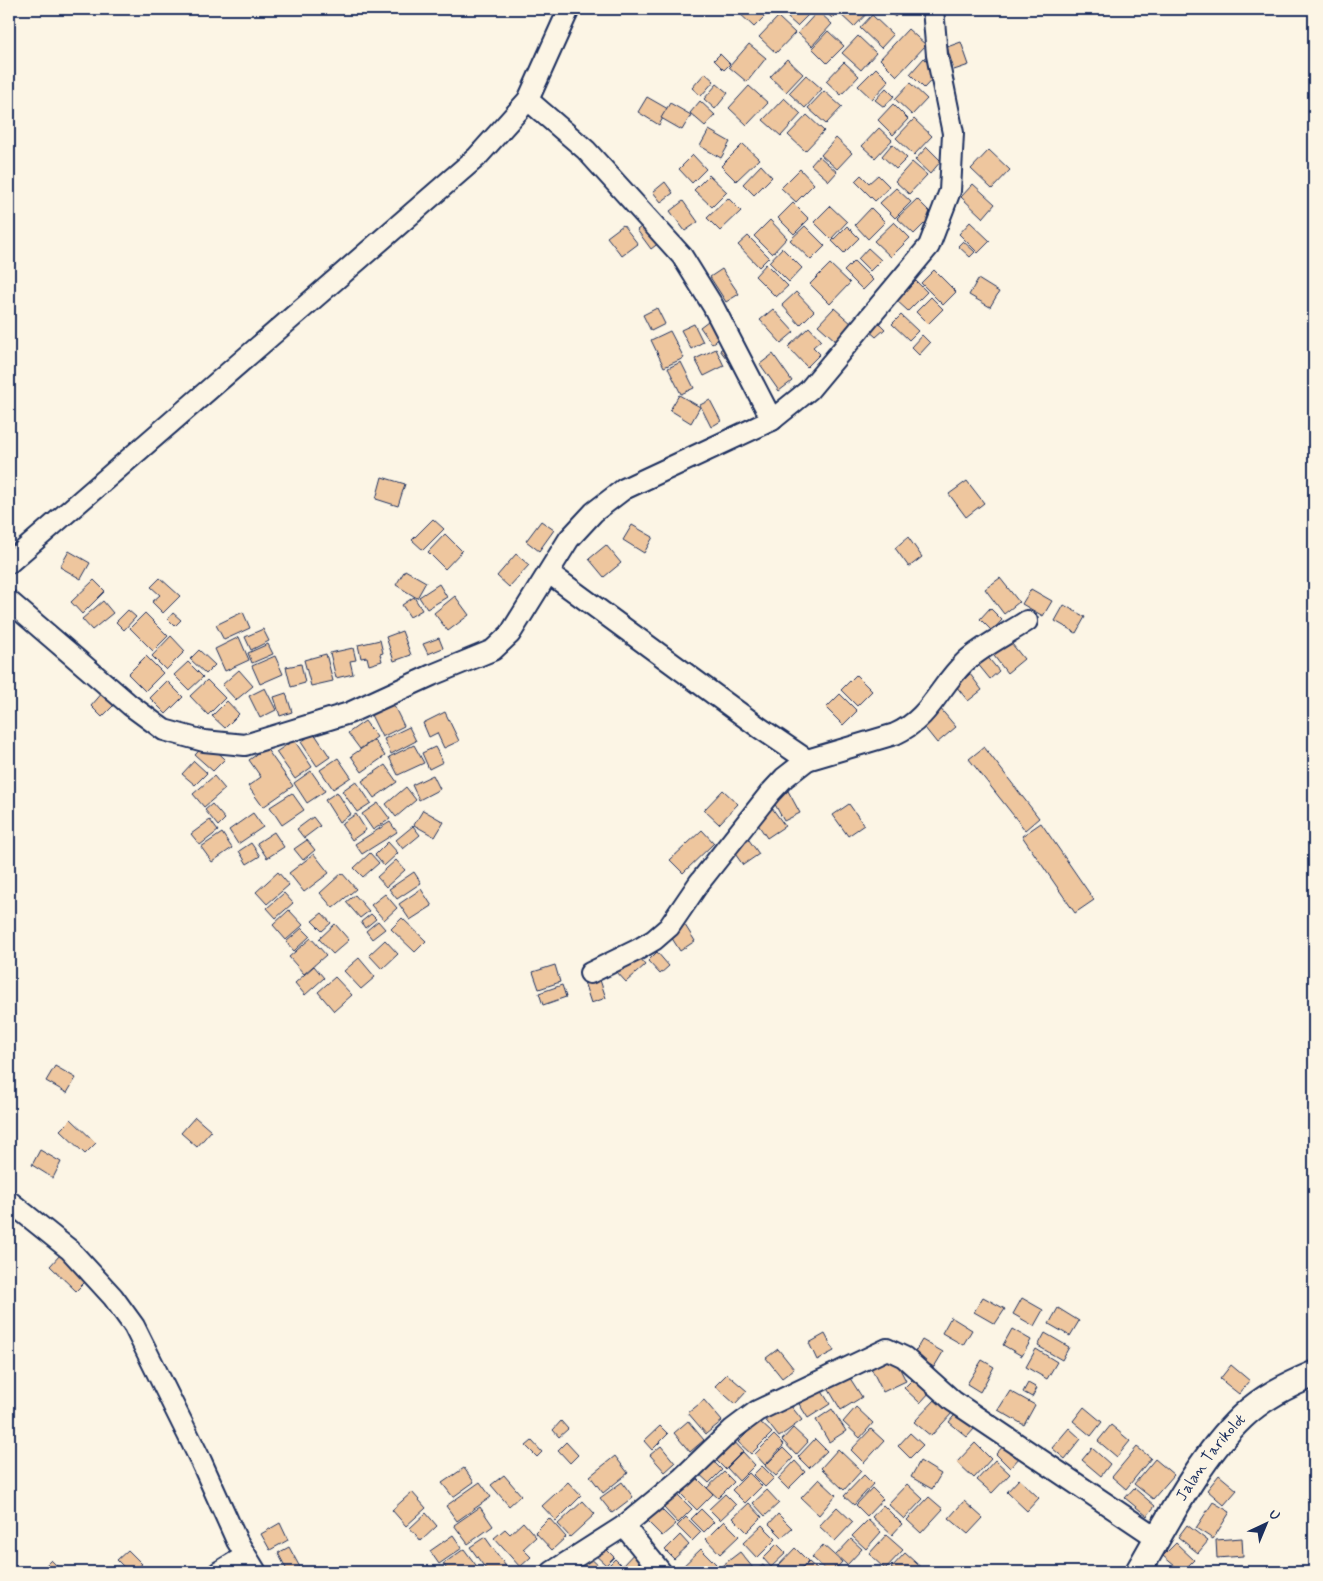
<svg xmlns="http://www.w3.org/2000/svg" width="1323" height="1581" font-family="Mynerve,sans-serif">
  <rect width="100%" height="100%" fill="#fcf5e5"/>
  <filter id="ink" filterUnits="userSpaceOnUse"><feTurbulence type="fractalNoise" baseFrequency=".02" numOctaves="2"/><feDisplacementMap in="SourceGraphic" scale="10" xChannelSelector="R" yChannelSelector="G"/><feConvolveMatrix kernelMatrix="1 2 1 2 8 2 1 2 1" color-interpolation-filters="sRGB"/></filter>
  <g filter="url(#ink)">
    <g fill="#eec69e" stroke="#1b2f5e">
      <path d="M737,9h35l-18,18 -18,-17z"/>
      <path d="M778,9h30l3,3 -14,14z"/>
      <path d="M822,9h18l-8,9z"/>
      <path d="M844,9h27l-17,18 -15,-14z"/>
      <path d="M886,9h17l-8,8z"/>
      <path d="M818,11l14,13 -20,22 -14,-13z"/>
      <path d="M872,15l21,20 -12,13 -21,-20z"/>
      <path d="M778,17l17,16 -19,20 -17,-16z"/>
      <path d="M908,29l18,16 -29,31 -17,-17z"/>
      <path d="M828,31l16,15 -17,17 -15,-15z"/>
      <path d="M858,36l18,17 -15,17 -19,-17z"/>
      <path d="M961,42l8,23 -15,5 -7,-23z"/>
      <path d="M749,44l17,14 -19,24 -18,-15z"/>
      <path d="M720,54l10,10 -6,6 -10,-10z"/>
      <path d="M924,58l15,14 -15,16 -14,-14z"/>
      <path d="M787,59l16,15 -17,18 -16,-15z"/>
      <path d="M844,62l15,14 -18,19 -15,-14z"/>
      <path d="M876,68l13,13 -17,18 -14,-13z"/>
      <path d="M705,73l9,8 -13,15 -9,-8z"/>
      <path d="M806,75l16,14 -17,19 -16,-15z"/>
      <path d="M910,83l17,16 -15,16 -17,-16z"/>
      <path d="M717,84l11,9 -13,16 -11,-10z"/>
      <path d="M749,86l19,17 -21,22 -18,-17z"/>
      <path d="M886,88l8,8 -10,11 -9,-7z"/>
      <path d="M824,91l18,16 -16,17 -18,-16z"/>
      <path d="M647,97l21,12 -9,16 -21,-13z"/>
      <path d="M784,98l17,16 -20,22 -18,-16z"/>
      <path d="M700,101l15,14 -10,11 -15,-13z"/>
      <path d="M670,103l21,12 -9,15 -21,-12z"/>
      <path d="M893,104l15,15 -15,16 -15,-15z"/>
      <path d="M807,115l17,16 -19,20 -17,-16z"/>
      <path d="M914,119l18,17 -18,19 -18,-17z"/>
      <path d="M879,128l13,12 -17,18 -13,-12z"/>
      <path d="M709,130l21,12 -9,16 -21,-12z"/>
      <path d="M836,138l16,15 -15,16 -16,-14z"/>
      <path d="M743,144l16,15 -23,22 -15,-15z"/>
      <path d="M892,144l15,14 -11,11 -14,-13z"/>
      <path d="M927,147l14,14 -11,13 -15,-14z"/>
      <path d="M989,150l21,20 -18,19 -21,-20z"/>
      <path d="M693,155l13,14 -14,14 -13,-14z"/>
      <path d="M819,156l18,16 -8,9 -18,-16z"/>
      <path d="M912,162l15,13 -18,19 -14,-13z"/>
      <path d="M761,165l11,12 -18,18 -11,-11z"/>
      <path d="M800,169l14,15 -18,18 -15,-14z"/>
      <path d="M709,175l18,17 -15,15 -18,-17z"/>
      <path d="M861,175l8,8 9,-8 12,12 -15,14 -20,-20z"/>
      <path d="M665,182l8,11 -12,9 -8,-10z"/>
      <path d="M973,184l22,20 -12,14 -22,-21z"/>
      <path d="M896,188l15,14 -16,16 -15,-15z"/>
      <path d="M728,198l13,13 -21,20 -13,-13z"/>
      <path d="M917,199l16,16 -19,19 -17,-16z"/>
      <path d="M683,201l15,21 -13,9 -15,-20z"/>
      <path d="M793,203l16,16 -15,15 -16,-16z"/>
      <path d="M830,206l17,16 -16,17 -17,-17z"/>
      <path d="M871,208l14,14 -17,17 -13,-14z"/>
      <path d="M770,220l17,18 -15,16 -18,-18z"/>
      <path d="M649,221l15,18 -13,10 -14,-19z"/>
      <path d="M894,222l16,16 -19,19 -17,-16z"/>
      <path d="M970,222l20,19 -12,12 -19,-19z"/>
      <path d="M623,225l15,19 -16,12 -15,-19z"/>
      <path d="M805,226l20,20 -14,14 -21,-20z"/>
      <path d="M847,226l12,12 -15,15 -12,-12z"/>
      <path d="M748,236l21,21 -10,10 -21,-22z"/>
      <path d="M963,241l12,11 -5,5 -12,-11z"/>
      <path d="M782,248l20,20 -13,14 -20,-20z"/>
      <path d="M868,248l13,12 -11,11 -12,-12z"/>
      <path d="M854,261l19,19 -10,10 -19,-19z"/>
      <path d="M766,264l22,22 -12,11 -21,-21z"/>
      <path d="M830,264l20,19 -20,21 -20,-20z"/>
      <path d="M722,269l17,25 -13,8 -16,-25z"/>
      <path d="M934,270l22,22 -13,13 -22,-22z"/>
      <path d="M978,279l21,13 -9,15 -21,-12z"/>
      <path d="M916,281l11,11 -19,19 -12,-11z"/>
      <path d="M796,292l18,19 -14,14 -18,-20z"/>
      <path d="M931,297l12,12 -15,15 -12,-12z"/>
      <path d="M657,308l8,16 -14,7 -8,-16z"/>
      <path d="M834,308l18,16 -16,17 -18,-16z"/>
      <path d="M773,309l21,23 -13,11 -21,-23z"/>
      <path d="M901,315l17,16 -9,9 -17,-16z"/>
      <path d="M712,318l12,17 -12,9 -12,-17z"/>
      <path d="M876,320l9,9 -9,8 -9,-8z"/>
      <path d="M694,324l9,18 -12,7 -10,-19z"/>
      <path d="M809,327l12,13 -8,7 7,7 -13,13 -19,-20z"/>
      <path d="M670,331l14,27 -20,9 -13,-27z"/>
      <path d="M922,335l8,8 -11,12 -8,-8z"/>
      <path d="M727,345l8,12 -6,5 -9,-12z"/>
      <path d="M716,349l8,17 -20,10 -9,-17z"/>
      <path d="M773,354l19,27 -13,10 -19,-27z"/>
      <path d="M681,362l13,26 -13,6 -13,-26z"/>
      <path d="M679,395l21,12 -9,16 -21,-13z"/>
      <path d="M710,400l11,21 -10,6 -11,-22z"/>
      <path d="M382,477l23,7 -7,22 -22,-7z"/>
      <path d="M967,481l17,22 -18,14 -17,-23z"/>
      <path d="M433,519l11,10 -21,21 -11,-10z"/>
      <path d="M541,521l13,9 -15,21 -13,-10z"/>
      <path d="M632,525l21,12 -9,16 -21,-13z"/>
      <path d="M445,534l17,17 -17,18 -17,-17z"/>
      <path d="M908,537l14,20 -13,10 -14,-19z"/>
      <path d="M606,545l15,18 -17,14 -15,-18z"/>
      <path d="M69,551l21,12 -9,16 -21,-12z"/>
      <path d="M516,554l13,11 -20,22 -12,-11z"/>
      <path d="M405,570l21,12 -9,16 -21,-13z"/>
      <path d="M160,578l20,18 -17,17 -11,-11 8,-7 -9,-8z"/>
      <path d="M1000,578l19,24 -15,12 -19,-25z"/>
      <path d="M94,580l11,11 -23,23 -11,-12z"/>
      <path d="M439,584l8,13 -20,12 -8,-12z"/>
      <path d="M1031,589l21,12 -9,15 -21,-12z"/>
      <path d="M455,596l14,19 -21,16 -14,-18z"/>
      <path d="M414,597l8,13 -12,7 -8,-12z"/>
      <path d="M103,601l10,12 -21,17 -10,-11z"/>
      <path d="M1064,605l21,12 -9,16 -21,-12z"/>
      <path d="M990,608l12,12 -10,11 -12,-12z"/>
      <path d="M128,610l8,7 -12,13 -8,-8z"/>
      <path d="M243,612l7,16 -26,12 -8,-15z"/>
      <path d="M145,613l23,23 -15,15 -23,-23z"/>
      <path d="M173,613l8,7 -6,6 -7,-7z"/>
      <path d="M263,629l6,12 -18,9 -6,-13z"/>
      <path d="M402,631l9,24 -17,6 -8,-24z"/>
      <path d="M171,636l14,15 -19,19 -14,-14z"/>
      <path d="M239,637l10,23 -24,11 -10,-22z"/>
      <path d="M439,638l4,10 -15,6 -5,-10z"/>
      <path d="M1008,639l16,20 -17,14 -16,-21z"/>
      <path d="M380,640l3,13 -3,1 2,7 -13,4 -2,-8 -6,1 -3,-13z"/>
      <path d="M268,644l5,10 -21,9 -4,-10z"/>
      <path d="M353,648l3,12 -6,1 3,13 -17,4 -6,-25z"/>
      <path d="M199,650l16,15 -9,9 -16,-15z"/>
      <path d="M326,654l7,27 -22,5 -7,-26z"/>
      <path d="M986,655l13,16 -9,8 -13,-16z"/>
      <path d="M146,656l17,17 -18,18 -17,-17z"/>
      <path d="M275,656l8,18 -23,10 -8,-18z"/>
      <path d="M188,662l15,15 -14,13 -15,-15z"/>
      <path d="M301,664l4,19 -14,4 -5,-20z"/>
      <path d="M239,670l14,16 -17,14 -14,-15z"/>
      <path d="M970,674l12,16 -14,11 -12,-15z"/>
      <path d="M856,675l16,16 -15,15 -16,-16z"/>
      <path d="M207,680l18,18 -17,17 -18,-19z"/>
      <path d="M167,681l16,16 -17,17 -16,-16z"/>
      <path d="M265,688l11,22 -16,8 -11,-22z"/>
      <path d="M104,691l12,12 -14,14 -11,-11z"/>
      <path d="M286,693l6,19 -12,4 -6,-19z"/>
      <path d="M840,694l17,17 -14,14 -17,-17z"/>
      <path d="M391,700l13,26 -22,11 -13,-26z"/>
      <path d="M227,701l12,13 -14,14 -13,-12z"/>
      <path d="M939,707l17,20 -19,16 -16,-20z"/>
      <path d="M445,712l14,29 -15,7 -7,-15 -8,4 -6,-14z"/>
      <path d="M365,721l12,16 -17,12 -12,-16z"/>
      <path d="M409,727l7,14 -25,13 -7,-15z"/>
      <path d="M314,733l16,24 -13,9 -16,-24z"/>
      <path d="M294,740l18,27 -17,12 -19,-27z"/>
      <path d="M374,740l11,16 -23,16 -11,-16z"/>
      <path d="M207,742l18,17 -12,12 -18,-16z"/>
      <path d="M414,745l10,18 -26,12 -9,-18z"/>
      <path d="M435,747l8,15 -14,7 -7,-16z"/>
      <path d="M984,747l55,71 -14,12 -56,-71z"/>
      <path d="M266,748l27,38 -30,21 -15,-21 13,-9 -12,-17z"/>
      <path d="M338,758l13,19 -18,12 -13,-19z"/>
      <path d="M194,761l13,12 -12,12 -13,-11z"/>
      <path d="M385,765l12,17 -23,16 -12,-17z"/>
      <path d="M311,771l14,20 -18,12 -13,-20z"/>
      <path d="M433,775l7,14 -21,11 -7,-15z"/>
      <path d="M214,776l11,13 -21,18 -11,-13z"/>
      <path d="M356,781l15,22 -14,9 -15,-21z"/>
      <path d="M406,787l10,13 -20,17 -10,-13z"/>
      <path d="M787,789l13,24 -16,8 -13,-24z"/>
      <path d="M723,790l15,14 -19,20 -15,-14z"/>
      <path d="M337,792l14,22 -12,8 -14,-22z"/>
      <path d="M292,793l12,17 -22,15 -12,-18z"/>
      <path d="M378,803l12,16 -17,11 -11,-16z"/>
      <path d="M212,804l13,15 -7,7 -13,-16z"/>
      <path d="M849,804l15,21 -16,11 -15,-21z"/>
      <path d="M772,808l13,18 -18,12 -12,-18z"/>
      <path d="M423,810l21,12 -9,15 -21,-12z"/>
      <path d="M253,813l10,14 -25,17 -9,-14z"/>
      <path d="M356,814l10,16 -14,10 -11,-16z"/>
      <path d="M313,817l7,9 -16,12 -7,-9z"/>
      <path d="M210,820l8,11 -18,14 -9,-11z"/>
      <path d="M390,822l7,10 -35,22 -7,-10z"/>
      <path d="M1041,823l53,77 -19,13 -53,-77z"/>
      <path d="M413,826l7,9 -17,14 -7,-9z"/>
      <path d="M702,830l12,13 -31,30 -13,-13z"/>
      <path d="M274,832l10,15 -17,11 -10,-15z"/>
      <path d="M222,833l10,15 -20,14 -11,-15z"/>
      <path d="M307,840l8,10 -12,10 -9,-11z"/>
      <path d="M749,840l10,14 -16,11 -10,-14z"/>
      <path d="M388,842l10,11 -14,13 -9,-11z"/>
      <path d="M251,843l9,13 -13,8 -8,-13z"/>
      <path d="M370,853l9,10 -16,14 -9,-9z"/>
      <path d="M314,854l15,19 -25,19 -15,-19z"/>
      <path d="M396,860l9,10 -19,17 -9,-10z"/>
      <path d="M278,872l11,13 -22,19 -11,-12z"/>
      <path d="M414,872l7,11 -24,16 -8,-10z"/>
      <path d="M342,873l14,16 -23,19 -13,-15z"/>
      <path d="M421,889l11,17 -22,14 -11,-16z"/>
      <path d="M284,893l9,10 -17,15 -9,-10z"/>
      <path d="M385,894l12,14 -13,12 -13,-15z"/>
      <path d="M355,895l14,16 -9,7 -14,-16z"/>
      <path d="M289,910l14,15 -17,15 -13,-15z"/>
      <path d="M322,913l9,10 -9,8 -10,-10z"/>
      <path d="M371,914l5,5 -11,9 -4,-6z"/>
      <path d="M402,918l24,23 -11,11 -24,-23z"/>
      <path d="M378,921l7,8 -13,10 -6,-8z"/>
      <path d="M683,922l12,19 -15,10 -12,-19z"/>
      <path d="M335,924l14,16 -16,14 -14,-15z"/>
      <path d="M302,928l8,8 -16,15 -8,-9z"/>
      <path d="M311,938l15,17 -22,19 -15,-17z"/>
      <path d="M385,940l13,14 -16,15 -13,-14z"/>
      <path d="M634,952l11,13 -19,17 -11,-12z"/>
      <path d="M657,952l12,14 -9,8 -12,-13z"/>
      <path d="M359,958l16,19 -14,12 -17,-18z"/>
      <path d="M555,965l5,17 -21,7 -6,-17z"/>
      <path d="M314,966l10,12 -19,17 -10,-12z"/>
      <path d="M335,977l17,18 -18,16 -16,-19z"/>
      <path d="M599,977l7,21 -15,5 -7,-21z"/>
      <path d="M562,985l4,12 -23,8 -4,-12z"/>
      <path d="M55,1066l21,12 -9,15 -21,-12z"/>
      <path d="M195,1117l16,14 -14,16 -16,-14z"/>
      <path d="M71,1119l25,24 -11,11 -25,-24z"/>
      <path d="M40,1150l21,12 -8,16 -21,-13z"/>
      <path d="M60,1255l27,25 -11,11 -26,-25z"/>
      <path d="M983,1297l22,12 -10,15 -21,-12z"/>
      <path d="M1022,1298l21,12 -9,16 -21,-12z"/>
      <path d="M1058,1308l21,13 -9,15 -21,-12z"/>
      <path d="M951,1317l21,13 -9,15 -21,-12z"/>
      <path d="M1012,1329l19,11 -9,16 -19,-11z"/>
      <path d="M1045,1333l24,14 -7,13 -24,-14z"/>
      <path d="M825,1334l9,17 -17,9 -8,-17z"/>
      <path d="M922,1340l21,12 -9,15 -21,-12z"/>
      <path d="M778,1349l16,20 -12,9 -16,-20z"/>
      <path d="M1036,1349l21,13 -10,17 -21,-12z"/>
      <path d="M892,1353l14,28 -23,11 -14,-28z"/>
      <path d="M982,1360l12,7 -14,25 -13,-8z"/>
      <path d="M1231,1365l19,16 -11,13 -19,-15z"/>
      <path d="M846,1372l16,25 -21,13 -15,-25z"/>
      <path d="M727,1374l20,17 -12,13 -20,-18z"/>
      <path d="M915,1377l16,14 -11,12 -16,-15z"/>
      <path d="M816,1382l14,22 -22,14 -14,-22z"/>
      <path d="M1028,1383l9,5 -5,9 -9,-5z"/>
      <path d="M1010,1391l25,14 -11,20 -26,-15z"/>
      <path d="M937,1398l16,14 -22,24 -17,-14z"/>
      <path d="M704,1400l18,21 -16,13 -18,-21z"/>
      <path d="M787,1401l15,19 -23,17 -15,-19z"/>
      <path d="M856,1407l17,16 -13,15 -17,-16z"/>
      <path d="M1084,1407l18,15 -11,14 -18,-15z"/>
      <path d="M832,1409l14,22 -17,11 -13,-22z"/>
      <path d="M957,1412l18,16 -8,9 -18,-15z"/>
      <path d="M561,1421l7,8 -9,8 -6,-7z"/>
      <path d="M688,1421l16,19 -14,12 -16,-19z"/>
      <path d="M759,1421l13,12 -21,21 -13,-12z"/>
      <path d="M1111,1425l19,16 -13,16 -19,-16z"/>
      <path d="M660,1426l8,8 -16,16 -8,-9z"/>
      <path d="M793,1428l15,14 -12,13 -14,-15z"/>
      <path d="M1069,1428l12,11 -16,20 -13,-11z"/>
      <path d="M871,1429l13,12 -20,22 -13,-13z"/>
      <path d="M910,1433l13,12 -13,13 -12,-12z"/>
      <path d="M774,1435l10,10 -19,20 -10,-11z"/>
      <path d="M732,1439l11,12 -18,18 -12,-12z"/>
      <path d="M815,1439l12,12 -18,17 -11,-11z"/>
      <path d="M532,1441l10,11 -5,5 -11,-11z"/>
      <path d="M566,1442l12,13 -8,8 -12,-13z"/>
      <path d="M975,1443l16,16 -17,19 -17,-16z"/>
      <path d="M1006,1443l15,13 -11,12 -14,-14z"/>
      <path d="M661,1446l14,17 -10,9 -15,-17z"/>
      <path d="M1137,1447l14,11 -25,31 -14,-12z"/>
      <path d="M783,1448l10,10 -17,18 -11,-10z"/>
      <path d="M1092,1448l18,16 -9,12 -19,-16z"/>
      <path d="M838,1449l23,22 -17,19 -23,-22z"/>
      <path d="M743,1452l12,13 -16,16 -12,-13z"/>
      <path d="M615,1456l13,17 -25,20 -13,-17z"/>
      <path d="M710,1458l12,12 -13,13 -13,-12z"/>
      <path d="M1155,1459l19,16 -21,24 -19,-15z"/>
      <path d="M995,1460l15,14 -18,19 -15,-13z"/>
      <path d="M795,1461l10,11 -17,17 -10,-10z"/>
      <path d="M920,1461l21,13 -9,15 -21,-12z"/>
      <path d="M762,1466l12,12 -9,9 -12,-12z"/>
      <path d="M464,1468l10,14 -21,15 -11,-14z"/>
      <path d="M724,1472l10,10 -16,16 -11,-10z"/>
      <path d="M749,1473l13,13 -17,17 -13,-13z"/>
      <path d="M504,1475l17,20 -12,11 -18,-21z"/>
      <path d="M864,1475l9,9 -19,21 -10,-9z"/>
      <path d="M1219,1475l18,15 -13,15 -17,-15z"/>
      <path d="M697,1478l16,16 -16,16 -16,-16z"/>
      <path d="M819,1479l17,16 -17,20 -18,-17z"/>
      <path d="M1019,1479l20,19 -12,13 -20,-19z"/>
      <path d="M480,1482l11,15 -34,24 -11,-15z"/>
      <path d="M568,1482l13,14 -25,25 -14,-15z"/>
      <path d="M622,1482l11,15 -21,16 -12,-15z"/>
      <path d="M907,1484l16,15 -19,20 -16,-15z"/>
      <path d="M872,1488l11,11 -16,17 -11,-11z"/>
      <path d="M1134,1488l21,18 -8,10 -22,-18z"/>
      <path d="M767,1490l12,13 -14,13 -12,-13z"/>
      <path d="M412,1492l14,16 -20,18 -14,-16z"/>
      <path d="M677,1494l15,15 -14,14 -14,-15z"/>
      <path d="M725,1494l11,11 -16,15 -11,-11z"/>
      <path d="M929,1497l14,12 -22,24 -14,-13z"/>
      <path d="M583,1501l12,13 -25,23 -12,-13z"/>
      <path d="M964,1501l19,17 -15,16 -19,-16z"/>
      <path d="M1213,1502l17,10 -17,27 -17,-11z"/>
      <path d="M749,1503l13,14 -15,15 -14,-14z"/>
      <path d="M883,1505l19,19 -10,11 -20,-18z"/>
      <path d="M480,1507l13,19 -25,18 -14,-19z"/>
      <path d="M659,1507l17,17 -14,12 -16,-16z"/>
      <path d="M837,1507l16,15 -18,19 -16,-15z"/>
      <path d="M701,1509l13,13 -10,10 -13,-13z"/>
      <path d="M426,1513l11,13 -16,15 -11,-13z"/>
      <path d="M778,1514l14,14 -10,9 -13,-13z"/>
      <path d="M686,1517l15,15 -9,9 -15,-15z"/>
      <path d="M549,1518l17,19 -14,13 -17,-18z"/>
      <path d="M868,1520l13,12 -15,17 -14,-13z"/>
      <path d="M724,1521l15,15 -19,18 -14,-15z"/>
      <path d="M523,1522l13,15 -13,12 8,8 -11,10 -26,-29 11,-9 5,5z"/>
      <path d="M280,1523l8,17 -18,10 -9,-16z"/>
      <path d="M762,1525l14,14 -19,19 -14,-15z"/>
      <path d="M1187,1525l21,16 -10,12 -20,-16z"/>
      <path d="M453,1535l9,13 -23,16 -9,-13z"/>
      <path d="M680,1535l9,10 -15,14 -9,-9z"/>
      <path d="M886,1535l17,15 -18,19 -16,-15z"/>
      <path d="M485,1537l25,35h-22l-18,-25z"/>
      <path d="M1242,1538l1,18 -26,2 -1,-18z"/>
      <path d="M851,1539l11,10 -15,16 -11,-10z"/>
      <path d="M1176,1543l18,17 -12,12 -19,-16z"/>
      <path d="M777,1544l9,9 -15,14 -8,-9z"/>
      <path d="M602,1545l12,12 -8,8 -13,-12z"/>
      <path d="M823,1545l19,17 -9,10h-5l-16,-15z"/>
      <path d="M289,1547l13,24 -3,1h-11l-10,-19z"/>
      <path d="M795,1548l13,13 -11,11h-13l-6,-6z"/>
      <path d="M464,1549l17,23h-32l-6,-8z"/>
      <path d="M701,1549l15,15 -9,8h-24l-3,-3z"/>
      <path d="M128,1550l14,14 -9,8h-4l-12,-12z"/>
      <path d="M637,1550l17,16 -6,6h-19l-7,-6z"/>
      <path d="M740,1552l13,16 -6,4h-25l-3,-4z"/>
      <path d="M905,1553l21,19h-30l-5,-4z"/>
      <path d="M587,1555l14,13 -4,4h-24l-1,-1z"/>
      <path d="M615,1559l13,13h-19l-4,-3z"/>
      <path d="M51,1560l12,12h-24z"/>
      <path d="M809,1562l11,10h-15l-3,-3z"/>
      <path d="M763,1565l6,7h-15z"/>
    </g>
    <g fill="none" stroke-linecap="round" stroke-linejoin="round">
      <g stroke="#1b2f5e" stroke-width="24">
        <g id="minor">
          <path d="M528,100l58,50 96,106 31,50 59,114"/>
          <path d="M9,563l468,-406 51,-57 41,-91"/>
          <path d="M549,573l211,155 47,32"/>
          <path d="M9,601l121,104 34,25 40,11 41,4 104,-32 83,-38 61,-25 17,-16 59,-95 25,-27 30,-23 148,-69 37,-30 120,-144 21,-55 3,-58 -16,-78 -4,-46"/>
          <path d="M590,973l47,-23 17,-10 15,-13 30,-44 71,-90 14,-15 23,-18 88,-26c36,-16 43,-47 71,-73 17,-15 41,-27 61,-40"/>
          <path d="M9,1201l61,49 43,47 21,29 67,135 36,80 19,31"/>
          <path d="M624,1526l37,46"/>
          <path d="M219,1572l26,-16"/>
          <path d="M552,1572l72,-46 58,-48 51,-49 24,-18 130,-62 17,8 49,44 204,137"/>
        </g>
      </g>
      <g stroke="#1b2f5e" stroke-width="29">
        <g id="tertiary">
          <path id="s1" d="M1138,1572c29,-50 62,-115 104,-155 21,-20 46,-32 72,-43"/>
        </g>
      </g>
      <use href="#minor" stroke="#fcf5e5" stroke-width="20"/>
      <use href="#tertiary" stroke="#fcf5e5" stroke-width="25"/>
    </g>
  </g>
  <g text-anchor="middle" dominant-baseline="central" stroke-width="4" stroke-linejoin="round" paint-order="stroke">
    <g font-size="16" fill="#1b2f5e" stroke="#fcf5e5">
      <text stroke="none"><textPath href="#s1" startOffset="136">Jalan Tarikolot</textPath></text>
    </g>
  </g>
  <rect width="1323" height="1581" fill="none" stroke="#fcf5e5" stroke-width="30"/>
  <rect x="15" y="15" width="1293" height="1551" fill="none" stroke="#1b2f5e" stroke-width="2" filter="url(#ink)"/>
  <g transform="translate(1266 1524) rotate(44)" stroke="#fcf5e5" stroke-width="4" paint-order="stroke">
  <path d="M0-4L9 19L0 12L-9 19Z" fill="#1b2f5e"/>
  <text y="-8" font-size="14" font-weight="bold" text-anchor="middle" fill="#1b2f5e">U</text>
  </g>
</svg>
